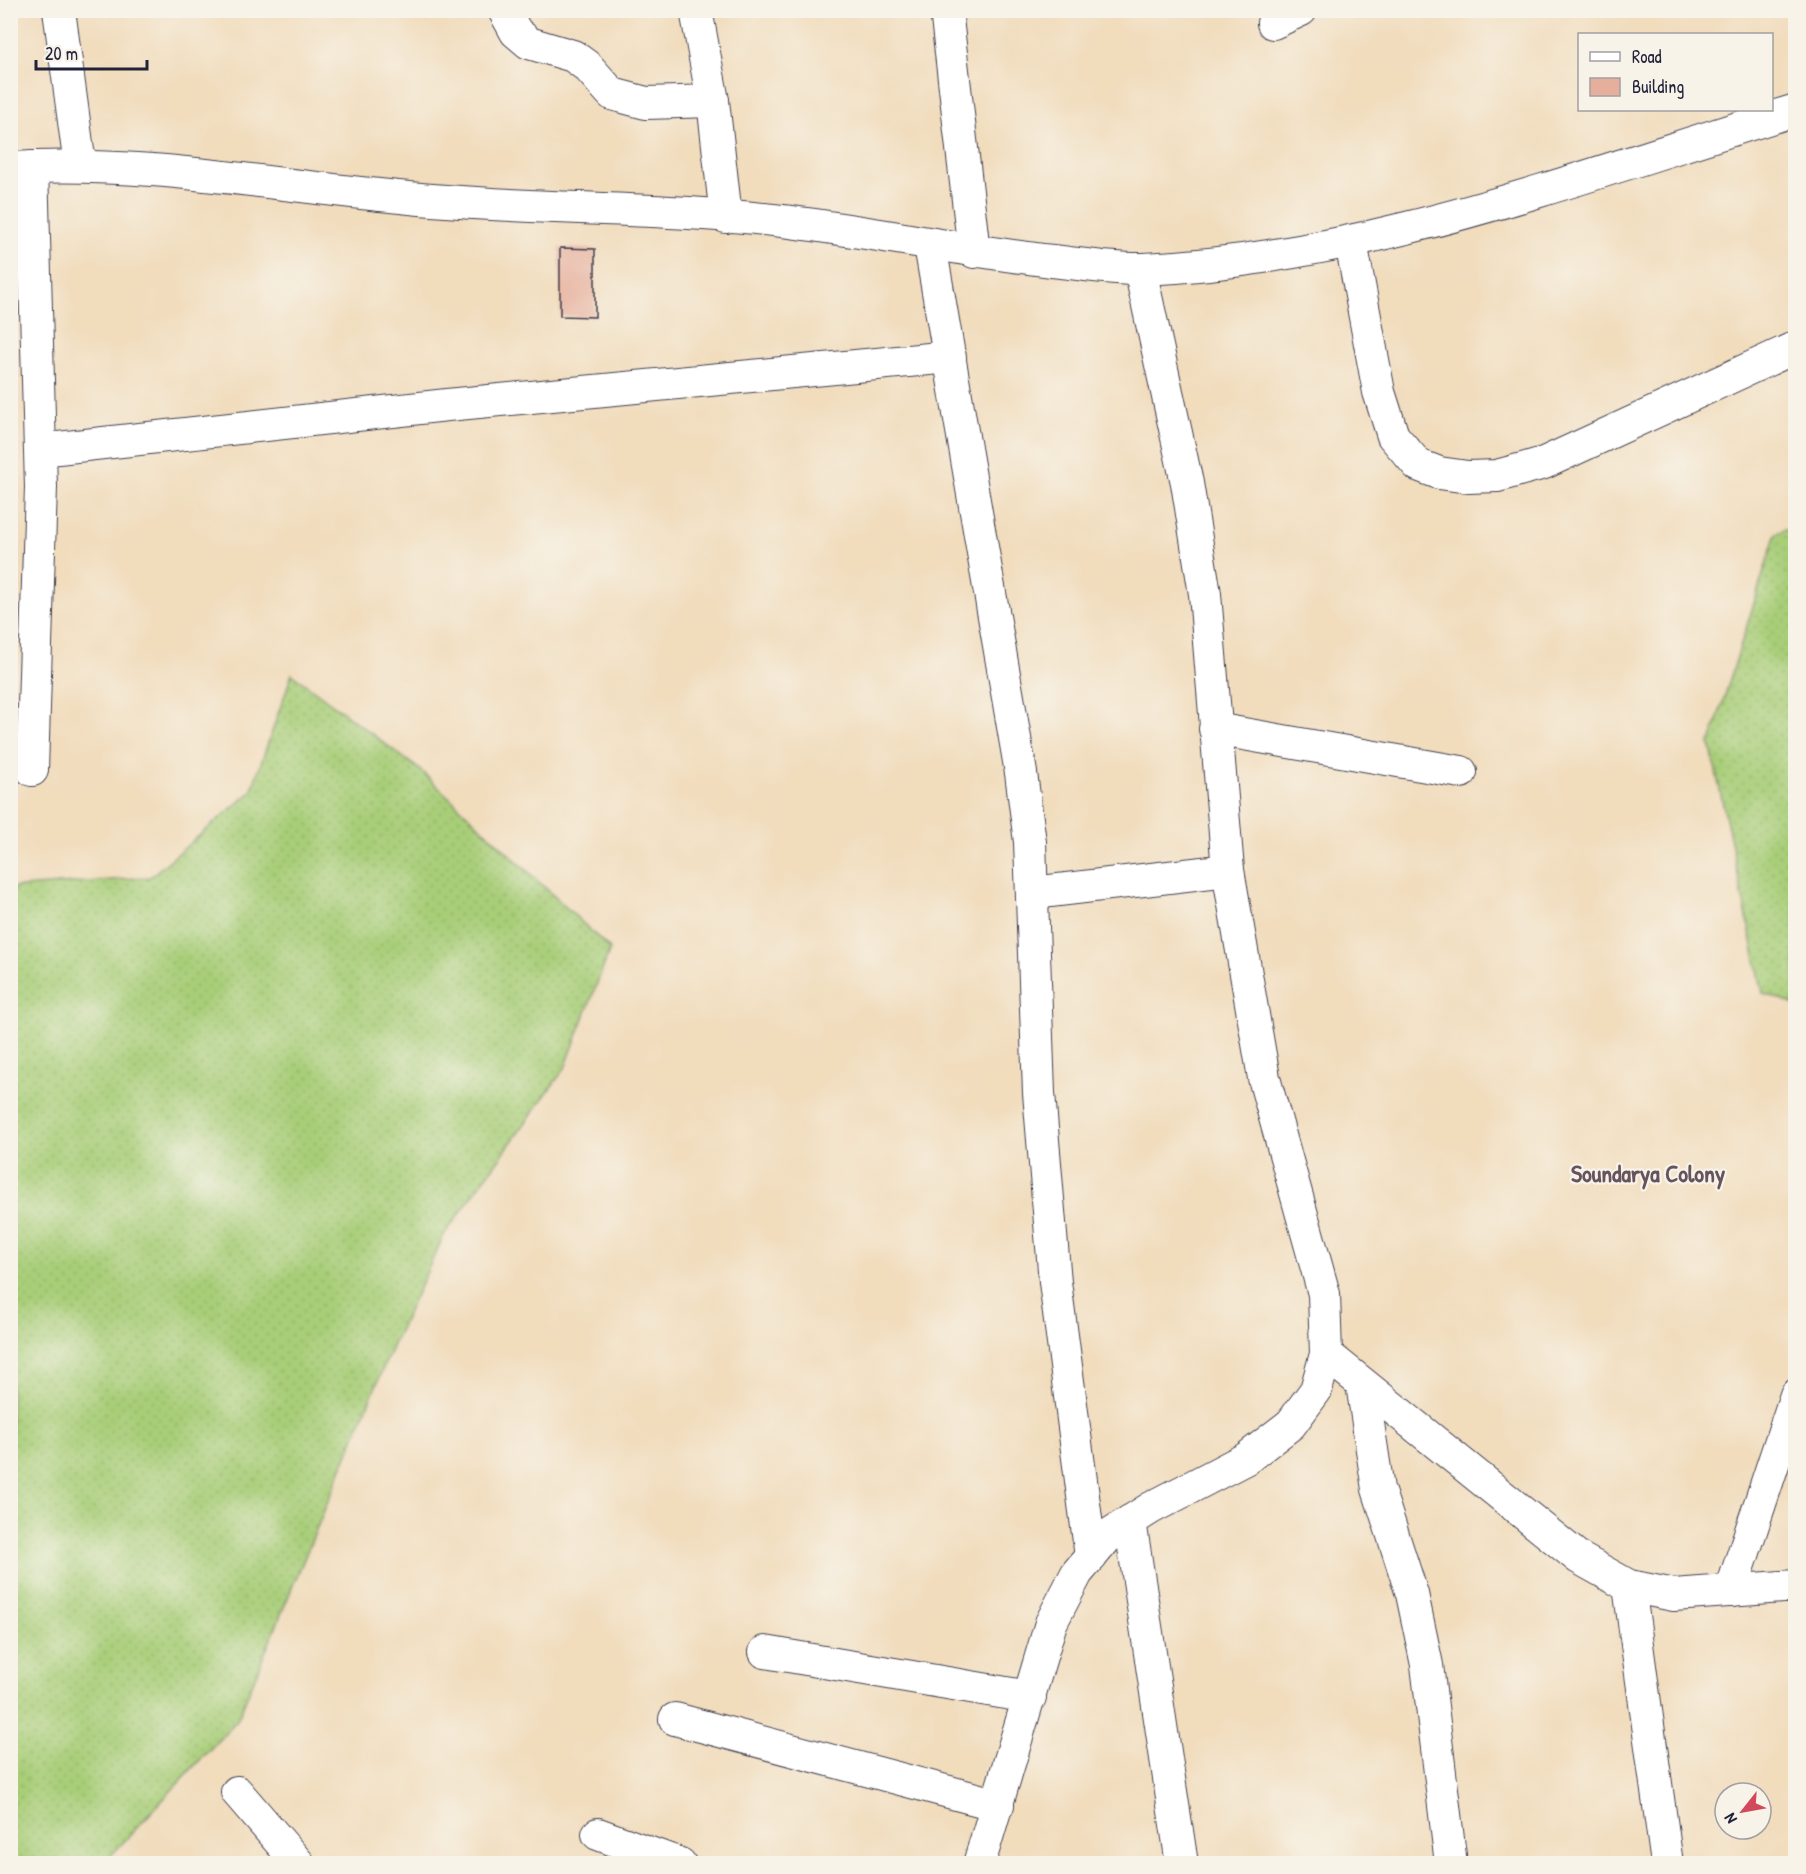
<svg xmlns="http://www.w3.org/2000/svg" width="1806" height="1874" font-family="'Patrick Hand',sans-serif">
  <defs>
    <pattern id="grass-dots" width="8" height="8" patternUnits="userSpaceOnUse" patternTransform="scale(1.5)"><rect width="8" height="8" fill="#a8ce78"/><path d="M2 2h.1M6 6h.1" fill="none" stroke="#90b169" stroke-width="1.8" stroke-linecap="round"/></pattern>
  </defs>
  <rect width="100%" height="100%" fill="#f7f3e8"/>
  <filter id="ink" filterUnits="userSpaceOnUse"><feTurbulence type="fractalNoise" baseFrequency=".0167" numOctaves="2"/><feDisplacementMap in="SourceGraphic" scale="12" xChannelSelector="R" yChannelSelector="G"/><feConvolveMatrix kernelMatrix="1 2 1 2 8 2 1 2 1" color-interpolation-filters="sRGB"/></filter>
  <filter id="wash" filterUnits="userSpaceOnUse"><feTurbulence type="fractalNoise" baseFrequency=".008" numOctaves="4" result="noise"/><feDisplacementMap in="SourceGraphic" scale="24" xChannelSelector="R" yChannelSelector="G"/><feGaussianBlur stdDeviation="1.35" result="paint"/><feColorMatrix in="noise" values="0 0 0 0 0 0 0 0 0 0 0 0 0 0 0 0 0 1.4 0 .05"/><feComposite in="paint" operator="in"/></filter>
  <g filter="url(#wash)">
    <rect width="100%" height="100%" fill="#f1dcbc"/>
    <g fill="url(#grass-dots)" stroke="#65785a" stroke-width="1.5">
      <path d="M1795,527h1l-1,478 -32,-12 -53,-250 66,-210z"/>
      <path d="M292,674l128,96 190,179 -45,119 -121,167 -47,100 -160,385 -133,143h-93v-975l139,-11 101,-85z"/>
    </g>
    <g id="blocks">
      <path fill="#e6af9b" d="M560,248l35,1v68l-35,-1z"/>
    </g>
  </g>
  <g filter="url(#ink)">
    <use href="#blocks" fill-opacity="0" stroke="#413e4e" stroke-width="1.5"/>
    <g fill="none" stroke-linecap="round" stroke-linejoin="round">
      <g stroke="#413e4e" stroke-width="34">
        <g id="street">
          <path d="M59,10l21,156"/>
          <path d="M504,10l12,22 13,11 44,13 15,11 24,27 34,9 67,-2"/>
          <path d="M696,10l17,91 13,116"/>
          <path d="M946,10l28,242"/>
          <path d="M1273,23l28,-13"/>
          <path d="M10,168c147,-9 290,23 436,33 115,9 230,7 345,21 87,11 174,29 261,39 30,3 61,9 91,8 226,-10 439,-94 653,-159"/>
          <path d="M1351,242l28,150 14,44 25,29 21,8 29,4 29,-1 47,-13 252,-116"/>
          <path d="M930,245l91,528 9,69 9,251 16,189 36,275"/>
          <path d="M40,450l407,-45 503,-48"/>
          <path d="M1215,729l246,43"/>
          <path d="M32,770l9,-283 -9,-320"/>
          <path d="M1033,893l195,-23"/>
          <path d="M1326,1354l253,204 50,28 45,9 122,-9"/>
          <path d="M1362,1384l16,105 34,105 15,71 24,199"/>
          <path d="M1130,1521l52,343"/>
          <path d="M1629,1586l38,278"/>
          <path d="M1731,1591l65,-196"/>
          <path d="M765,1652l265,45"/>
          <path d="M675,1719l323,86"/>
          <path d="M237,1792l62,72"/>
          <path d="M598,1834l82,30"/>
          <path d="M979,1864l72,-241 26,-50 33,-39 41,-26 96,-50 44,-34 25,-34 10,-36 -2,-60 -60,-216 -36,-208 -23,-276 -18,-111 -47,-214"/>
        </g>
      </g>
      <use href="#street" stroke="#fff" stroke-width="32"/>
    </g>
  </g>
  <g text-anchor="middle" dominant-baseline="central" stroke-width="4.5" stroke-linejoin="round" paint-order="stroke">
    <g font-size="24" font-weight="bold" fill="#67535d" stroke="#f7f3e8">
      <text x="1648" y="1173">Soundarya Colony</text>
    </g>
  </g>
  <rect width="1806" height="1874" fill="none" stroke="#f7f3e8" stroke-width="36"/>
  <rect x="1578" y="33" width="195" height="78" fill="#f7f3e8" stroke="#a29fa3" stroke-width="1.5"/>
  <rect x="1590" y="52" width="30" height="9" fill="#ffffff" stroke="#a29fa3" stroke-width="1.5"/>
  <text x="1632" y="63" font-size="18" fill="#22223b">Road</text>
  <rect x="1590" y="78" width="30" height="18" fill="#e6af9b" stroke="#a29fa3" stroke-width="1.5"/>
  <text x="1632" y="93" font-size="18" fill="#22223b">Building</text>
  <g transform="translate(1743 1811) rotate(239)"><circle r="28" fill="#f7f3e8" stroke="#a29fa3" stroke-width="1.5"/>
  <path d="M0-4.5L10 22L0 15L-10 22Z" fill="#d1495b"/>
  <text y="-9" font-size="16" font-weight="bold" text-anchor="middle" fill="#22223b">N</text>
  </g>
  <path d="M36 60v9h111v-9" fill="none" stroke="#22223b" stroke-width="3"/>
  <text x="45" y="60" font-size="18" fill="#22223b" stroke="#f7f3e8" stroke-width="4.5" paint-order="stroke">20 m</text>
</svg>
